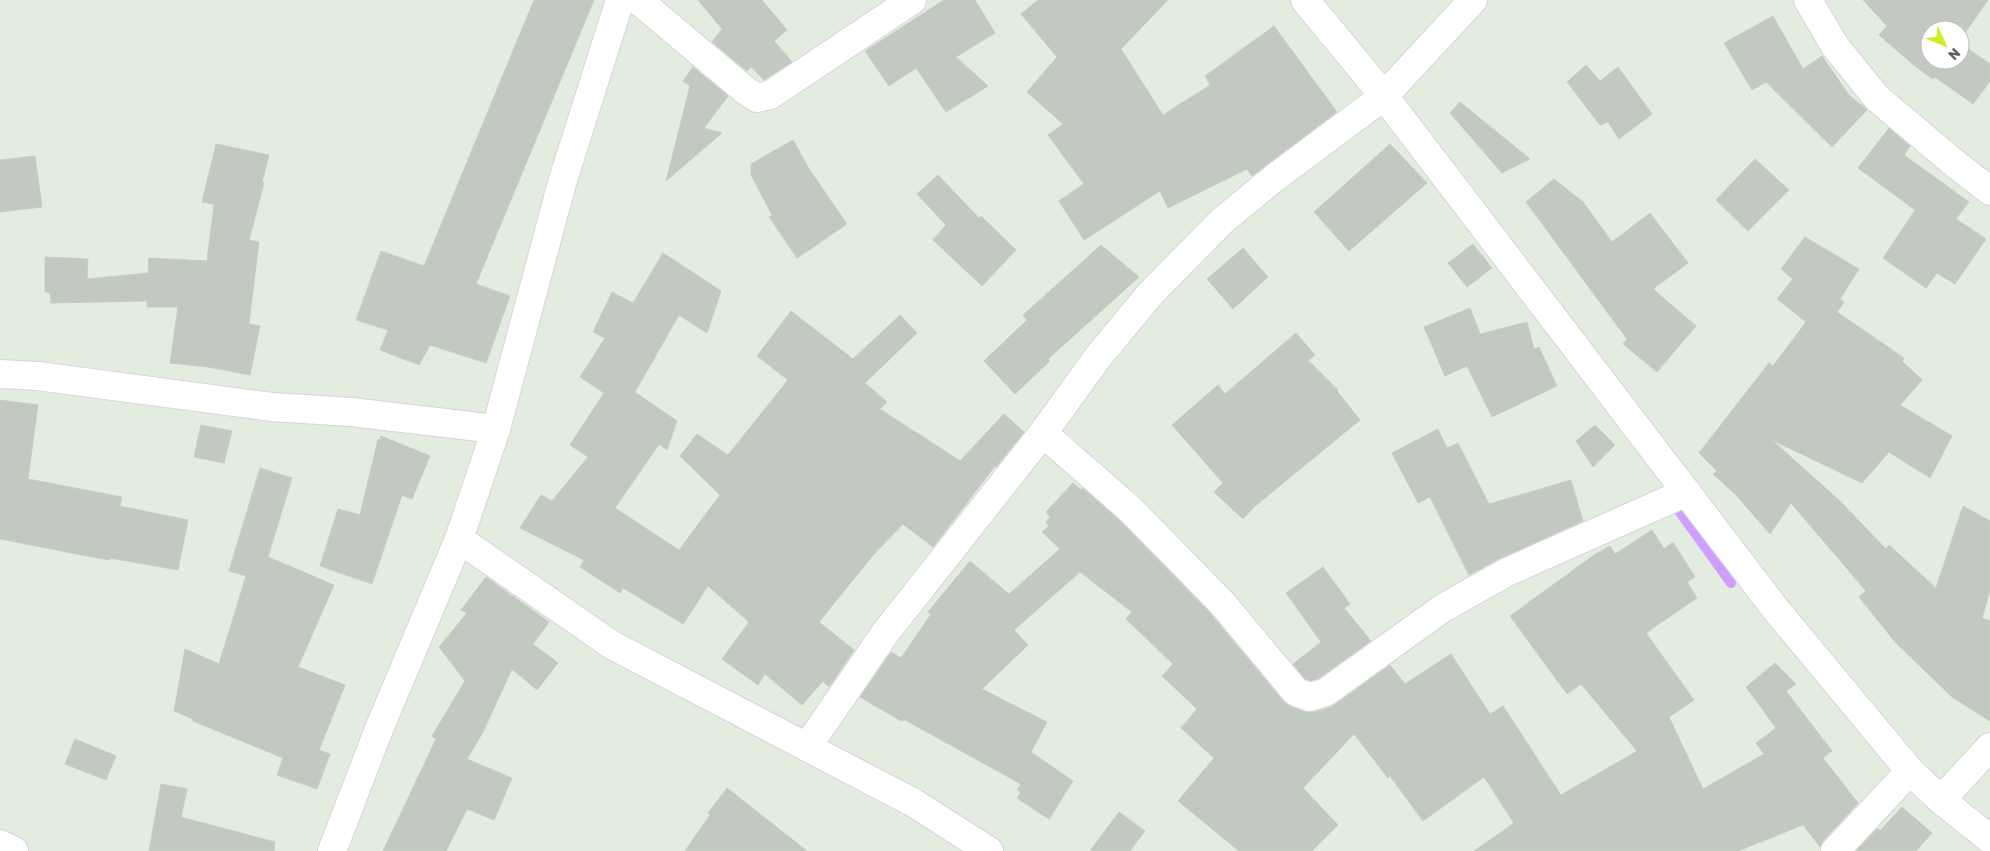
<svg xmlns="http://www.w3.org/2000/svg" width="1990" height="851" font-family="Rubik,sans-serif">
  <rect width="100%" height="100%" fill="#e2ede0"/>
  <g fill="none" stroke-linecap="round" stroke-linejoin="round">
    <path stroke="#d09eff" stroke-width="10" d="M1680,512l51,71"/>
  </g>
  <g fill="#c1c9c0" stroke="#c3d1bf">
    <path d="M534,0h60l-118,284 34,12 -24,67 -56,-18 -11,20 -39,-15 8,-20 -32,-10 25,-69 43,15z"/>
    <path d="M698,0h64l25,30 -13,11 18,21 -28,18 -13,-13 -4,4 -35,-29 10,-13z"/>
    <path d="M944,0h31l20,33 -39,24 32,29 -42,26 -30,-44 -27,18 -24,-35z"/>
    <path d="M1038,0h130l-47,49 42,66 47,-30 -5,-9 69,-50 63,86 -85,64 -5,-7 -79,39 -8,-17 -76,49 -25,-39 25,-17 -36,-49 15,-11 -36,-32 30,-35 -36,-43z"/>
    <path d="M1863,0h125l-28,40v-10h-30v30h30v-17l30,21v17l-17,23 -38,-27 -2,2 -18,-13 -36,-31 8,-9z"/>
    <path d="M1773,16l30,53 19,-13 27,39 18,15 -35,37 -66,-65 -14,8 -28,-47z"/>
    <path d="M1586,65l14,16 18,-14 34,47 -33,25 -11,-17 -8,3 -33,-43z"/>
    <path d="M693,67l35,29 -24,32 18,5 -56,48 24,-95 -7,-5z"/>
    <path d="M1460,102l70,57 -28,14 -52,-60z"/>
    <path d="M1889,128l21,18 -6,9 65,47 -13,17 30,20 -31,45 -18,-11 -11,15 -43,-30 32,-48 -57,-42z"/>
    <path d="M793,140l16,29 38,55 -50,34 -28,-41 3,-2 -21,-40v-11z"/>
    <path d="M216,144l53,11 -7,27 2,1 -15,57 10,2 -10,82 11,2 -10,49 -42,-8 -38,-4 8,-56h-31v-6l-96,2 -1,-10 -5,-1v-35l43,2 -1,20 61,-6 1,-15 58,3 7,-57 -12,-2z"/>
    <path d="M1390,144l37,39 -78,68 -35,-39z"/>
    <path d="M35,156l7,51 -42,5v-52z"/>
    <path d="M1755,159l34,31 -41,41 -32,-31z"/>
    <path d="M938,175l41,43 2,-2 35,34 -34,36 -49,-46 13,-15 -29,-31z"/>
    <path d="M1554,179l29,23 29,40 38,-29 38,50 -35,26 43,37 -39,46 -34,-28 4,-5 -101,-137z"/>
    <path d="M1805,237l54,32 -19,30 4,3 -7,10 67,46 -2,3 20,19 -22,25 52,31 -22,42 -41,-26 -27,31 -90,-43 68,61 46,48 3,-4 47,43 27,-82 27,15v69l-8,28 8,3v100l-38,-24 -56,-54 -37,-46 7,-6 -75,-88 -21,31 -35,-40 -22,-20 4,-3 -18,-18 70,-90 4,3 33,-44 -29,-23 16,-20 -12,-10z"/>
    <path d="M1473,244l19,24 -25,19 -19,-24z"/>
    <path d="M1101,245l38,32 -91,82 2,2 -35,33 -31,-33 43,-41 -4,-5z"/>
    <path d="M1243,248l25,29 -35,32 -26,-30z"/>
    <path d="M663,253l58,38 -14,42 -28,-18 -44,77 42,29 -10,29 -8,-6 -44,64 64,42 41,-55 -40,-39 17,-22 31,21 60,-75 -31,-24 34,-45 62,48 47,-44 17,18 -52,50 22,19 -7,7 80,52 44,-47 20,18 -28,35 -1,-1 -62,81 -30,-23 -29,30 -55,68 35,28 -25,37 -6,-6 -21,24 -37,-31 -7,11 -36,-26 27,-37 -41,-36 -25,38 -60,-36 -3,5 -40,-26 4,-7 -64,-32 21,-33 11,6 36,-44 -18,-12 34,-52 -24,-16 25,-39 -12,-6 19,-40 21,11z"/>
    <path d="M1470,308l10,26 47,-12 7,27 5,-2 18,39 -65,31 -25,-51 -22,10 -21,-49z"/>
    <path d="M1296,333l19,22 -7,5 30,30 -1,1 23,29 -106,87 -11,12 -29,-27 9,-9 -51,-58 46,-40 7,9z"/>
    <path d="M0,400l38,5 -10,74 94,18 -2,9 68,14 -10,50 -68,-12 -1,2 -17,-3 -92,-18z"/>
    <path d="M201,425l31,6 -8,32 -30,-6z"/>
    <path d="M1595,425l20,20 -22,22 -17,-26z"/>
    <path d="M1438,429l9,19 11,-5 31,61 82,-24 12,41 -82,37 -32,17 -39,-78 -12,6 -26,-50z"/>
    <path d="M381,436l49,20 -18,43 -10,-4 -30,89 -52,-18 18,-57 22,6 18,-76 2,1z"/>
    <path d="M260,468l32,10 -24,79 66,28 -36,82 47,18 -26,65 11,4 -13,35 -40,-14 6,-17 -90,-37v-2l-19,-8 11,-62 34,15 27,-88 -17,-5z"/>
    <path d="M1073,483l8,7 2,-2 37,33 90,92 74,89 6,4 15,6h9l17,-5 59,-42 15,19 46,-30 39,60 13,-8 58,89 76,-44 -56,-67 -14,10 -57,-78 84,-61 16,-9 5,8 37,-24 12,19 9,-7 22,35 -8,5 10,16 -51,35 48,67 -25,17 34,72 61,-35 -8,-11 20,-15 -30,-41 29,-24 21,21 -10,7 46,60 -9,7 35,45 -34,37 -4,7 -17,-22 -65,26h-264l40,-28 -30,-46 -61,44 -33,-45 -2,2 -34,-44 -51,54 35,37 -26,26h-73l-61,-50 36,-43 -33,-30 16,-19 -35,-33 11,-12 -47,-45 6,-7 -52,-40 -66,58 14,15 -46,44 65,33 -16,30 42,29 -24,38 -32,-21 4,-6 -4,-2 4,-6 -116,-64 -4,1 -41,-24 31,-45 10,6 30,-44 -3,-2 42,-51 39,33 51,-45 -18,-17 7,-6 -3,-4 4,-5 -4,-5z"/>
    <path d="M1323,567l27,37 -6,4 27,33 -52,37 -9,3 -5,-2 -12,-15 28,-22 -35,-49z"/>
    <path d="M486,577l63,45 -16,22 25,19 -21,27 -25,-21 -29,63 -16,27 45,19 -18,42 -27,-11 -21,42h-63l53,-112 -4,-3 33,-55 -26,-34 28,-34 -6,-3z"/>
    <path d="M75,739l41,17 -10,24 -41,-16z"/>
    <path d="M161,784l26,5 -6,28 94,25 -1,9h-125z"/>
    <path d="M727,788l80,63h-122l25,-36 -2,-2z"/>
    <path d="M1902,807l30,26 -16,18h-60l22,-23 2,3z"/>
    <path d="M1119,812l26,19 -15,20h-40z"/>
  </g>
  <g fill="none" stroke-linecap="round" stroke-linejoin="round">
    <g stroke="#d9d3db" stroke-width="30">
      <g id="street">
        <path d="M638,0l107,90 12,8 13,-3 142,-95"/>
        <path d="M1305,0l79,96 393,515 133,160 31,29 49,39"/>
        <path d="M1808,0l27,46 42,52 76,64 37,29"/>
        <path d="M0,374l38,2 234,31 79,5 145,17"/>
        <path d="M1043,433l88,77 91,93 74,89 14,5 16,-5 117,-84 64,-36 180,-80"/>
        <path d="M459,539l153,106 302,158 75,48"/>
        <path d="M807,747l79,-115 157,-199 55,-76 53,-64 71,-72 51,-42 111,-83 89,-96"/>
        <path d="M1941,800l49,-53"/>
        <path d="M0,844l14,7"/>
        <path d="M332,851l47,-122 80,-190 37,-110 66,-246 58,-183"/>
        <path d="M1835,851l75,-80"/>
      </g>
    </g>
    <use href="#street" stroke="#fff" stroke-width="28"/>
  </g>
  <g transform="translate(1945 45) rotate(134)"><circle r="24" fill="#ffffff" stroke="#bfbdc0"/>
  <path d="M0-4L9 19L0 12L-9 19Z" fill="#cfed26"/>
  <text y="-8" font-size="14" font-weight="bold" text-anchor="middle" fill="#5f5962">N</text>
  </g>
</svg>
